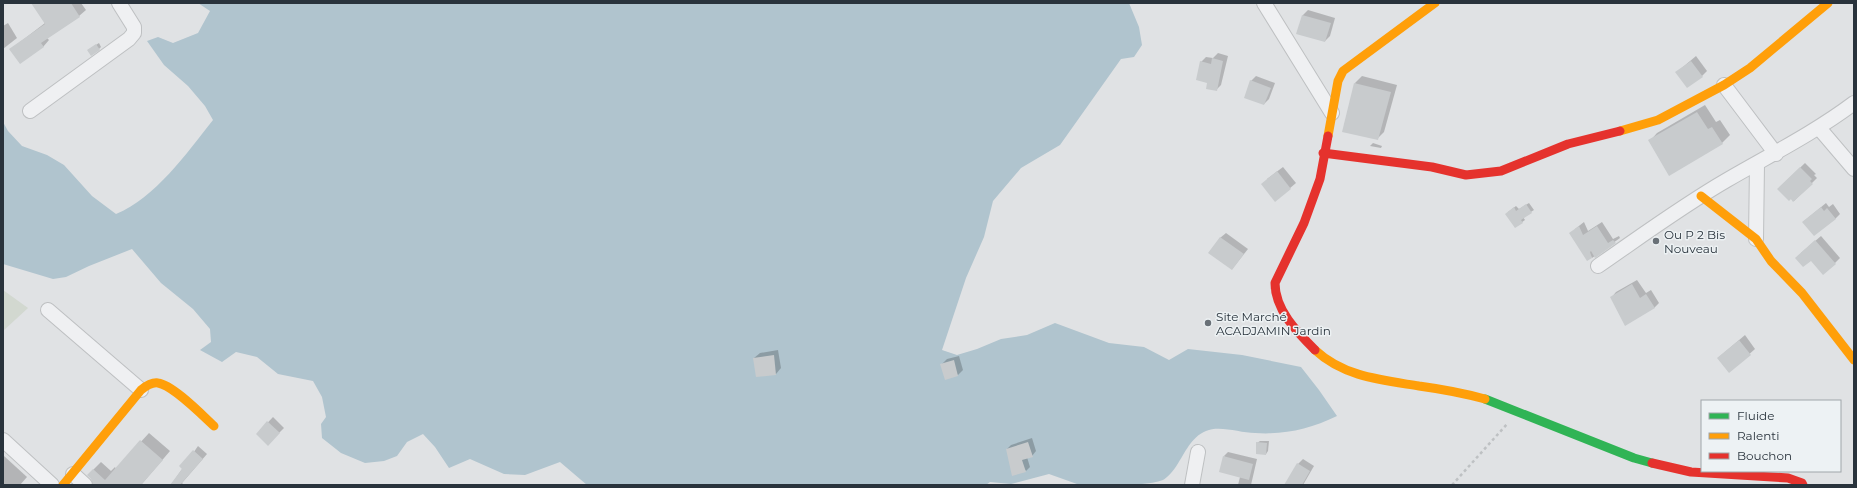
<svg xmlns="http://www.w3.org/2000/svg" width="1857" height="488" font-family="Montserrat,sans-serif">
  <rect width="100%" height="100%" fill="#e0e2e4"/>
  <path fill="#d2d8d0" d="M3,290l25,18 -25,23z"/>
  <path fill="#b0c4ce" d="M198,3h931l10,24 3,18 -8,12 -13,2 -61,86 -39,23 -28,33 -9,36 -18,41 -24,72 15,5 20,-6 24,-10 26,-4 28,-12 54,20 35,4 25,13 19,-11 54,6 59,12 18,23 18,26c-27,13 -53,19 -82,17 -15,0 -35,-8 -49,-2 -15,6 -21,22 -29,34 -3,5 -10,13 -14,15 -19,7 -59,5 -80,5l-6,-1 -28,-10 -38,10 -21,-2 -4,3h-399l-27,-23 -35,13 -21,-1 -34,-15 -21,9 -14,-21 -12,-13 -16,8 -10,14 -13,5 -19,2 -24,-10 -19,-15 -1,-14 5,-7 -4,-20 -9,-16 -35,-7 -21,-17 -21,-5 -14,10 -22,-12 11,-8 -1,-13 -17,-20 -32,-26 -29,-34 -43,17 -23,11 -13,2 -50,-15v-142l5,9 14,15 25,9 17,10 28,31 24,18c39,-16 71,-61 97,-94l-8,-14 -17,-20 -24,-21 -17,-24 11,-4 15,6 25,-10 12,-22z"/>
  <g fill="#0003">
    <path d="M34,3h47l5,7 -7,6 -32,22 2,2 -6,7 -32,2 34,-26z"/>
    <path d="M1308,10l27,8 -5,18 -5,5 -27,-8 5,-18z"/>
    <path d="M8,23l9,15 -14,11v-23z"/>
    <path d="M99,43l2,4 -2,2 -11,1z"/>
    <path d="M1218,53l10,3 -7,29 -5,5 -15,-28 5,-5 7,1z"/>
    <path d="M1696,56l11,15 -5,5 -25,-4z"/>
    <path d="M1256,76l19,7 -6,16 -5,5 -13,-23z"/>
    <path d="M1362,76l35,9 -13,47 -7,7 -22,-56z"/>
    <path d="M1705,105l11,17 4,-2 10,15 -8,8 -72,-2 7,-8z"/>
    <path d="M1373,143l9,3 -1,2 -11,-2z"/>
    <path d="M1805,163l11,11 -2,1 3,3 -23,23 -16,-12z"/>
    <path d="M1283,167l13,16 -20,17 -9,-21z"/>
    <path d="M1529,203l5,7 -11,7 2,3 -10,7 -7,-15 8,-6 3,3z"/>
    <path d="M1826,203l3,4 4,-3 7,10 -5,5 -32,3z"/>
    <path d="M1584,222l4,9 14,-9 11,17 6,-3 1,2 -28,20 -17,-29z"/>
    <path d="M1226,233l22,16 -16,20 -12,-31z"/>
    <path d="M1821,236l19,22 -5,5 -24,-4 -10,-6z"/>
    <path d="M1637,280l9,13 5,-3 8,13 -5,5 -43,-10 5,-6z"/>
    <path d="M1745,335l10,14 -26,23 -11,-14z"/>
    <path d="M778,350l3,18 -5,6 -19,2 -3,-18 6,-5z"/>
    <path d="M959,356l4,14 -5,5 -16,-11 5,-5z"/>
    <path d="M273,417l11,11 -16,16 -11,-10z"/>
    <path d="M149,433l21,18 -29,34h-47l-1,-15 8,-8 10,9 4,-4 1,2z"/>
    <path d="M1032,438l4,13 -4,5 -5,1 3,10 -4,4 -19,-22 4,-4z"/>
    <path d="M1260,441h9l-1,10 -2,3 -9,-11z"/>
    <path d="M198,446l9,8 -25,29 2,2h-13z"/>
    <path d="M1228,452l29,7 -6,26h-13l2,-8 -16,-21z"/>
    <path d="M4,456l23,21 -7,8h-17z"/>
    <path d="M1303,459l11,7 -11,19h-18l13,-21z"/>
  </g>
  <g fill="#c8cbcd">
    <path d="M31,3h40l9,14 -39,26 3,4 -24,17 -11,-15 36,-25z"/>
    <path d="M1302,15l29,8 -6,19 -29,-8z"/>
    <path d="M96,44l4,6 -9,6 -4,-6z"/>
    <path d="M1212,58l11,3 -6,30 -11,-2 1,-6 -11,-3 4,-19 11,3z"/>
    <path d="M1691,61l12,16 -16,11 -12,-16z"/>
    <path d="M1250,80l21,8 -7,17 -20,-7z"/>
    <path d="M1354,83l37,9 -13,48 -36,-8z"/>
    <path d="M1697,112l11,17 4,-2 11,17 -54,32 -21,-36z"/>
    <path d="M1800,167l12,12 -2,2 3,3 -20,18 -2,-3 -2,2 -12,-12z"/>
    <path d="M1277,171l14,18 -16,13 -14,-18z"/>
    <path d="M1526,204l6,9 -11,7 2,3 -8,5 -10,-14 9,-7 2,4z"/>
    <path d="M1821,207l3,4 3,-3 9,11 -22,17 -12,-14z"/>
    <path d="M1579,226l4,9 14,-9 11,17 5,-3 3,3 -21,15 -4,-7 -1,1 2,6 -5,3 -18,-28z"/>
    <path d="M1220,237l24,17 -12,16 -24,-17z"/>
    <path d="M1815,240l21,24 -13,11 -12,-14 -8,6 -8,-9z"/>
    <path d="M1632,284l8,14 6,-4 9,14 -30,18 -15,-29z"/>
    <path d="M1739,340l12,15 -22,18 -12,-15z"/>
    <path d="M774,355l2,20 -20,2 -3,-19z"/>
    <path d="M954,360l4,16 -13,4 -5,-16z"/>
    <path d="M267,421l13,12 -12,13 -12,-12z"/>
    <path d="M140,440l23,20 -22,25h-48l-2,-6 -4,-4 6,-6 12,11z"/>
    <path d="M1028,442l5,15 -11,3 4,12 -14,4 -6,-27z"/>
    <path d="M1256,442l11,1 -1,12 -10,-1z"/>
    <path d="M193,450l10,9 -23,26h-10l12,-16 -3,-3z"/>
    <path d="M1223,456l30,8 -4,16 -30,-8z"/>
    <path d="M1297,463l13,8 -8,14h-18z"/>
  </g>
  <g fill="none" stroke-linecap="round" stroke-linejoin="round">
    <g stroke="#bec0c2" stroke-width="16">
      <g id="street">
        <path d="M1264,3l68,110"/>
        <path d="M1724,85l52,69"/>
        <path d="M30,111l99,-72 5,-6v-6l-15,-24"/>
        <path d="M1819,128l35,41"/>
        <path d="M1756,239l1,-75"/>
        <path d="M1598,266c42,-29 84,-60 129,-86 43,-25 87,-47 127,-77"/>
        <path d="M48,310l93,80"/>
        <path d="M3,440l49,45"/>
        <path d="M73,474l12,11"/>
        <path d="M1192,485l6,-33"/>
      </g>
    </g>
    <path stroke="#bec1c3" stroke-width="2.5" stroke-dasharray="3 3" stroke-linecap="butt" d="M1452,485l56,-62"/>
    <use href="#street" stroke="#eff0f2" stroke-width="14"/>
    <path stroke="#30b455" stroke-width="9" d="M1485,399l149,59 18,5"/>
    <g stroke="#ff9f0a" stroke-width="9">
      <path d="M1620,131l38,-11 66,-35 26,-17 78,-65"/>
      <path d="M1328,136l10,-55 5,-10 92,-68"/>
      <path d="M1701,196l55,43 15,22 31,32 52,67"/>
      <path d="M1315,350c29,27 67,30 104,36 22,3 44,7 66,13"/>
      <path d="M63,485l78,-95c5,-4 11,-8 17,-7 15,2 44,32 56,43"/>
    </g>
    <g stroke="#e5322d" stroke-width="9">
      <path d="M1323,153l109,14 34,8 35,-4 67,-27 52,-13"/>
      <path d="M1315,350c-18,-18 -40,-40 -40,-67l29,-60 16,-44 8,-43"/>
      <path d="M1652,463l39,9 97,6 14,5 1,2"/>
    </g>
  </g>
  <g fill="#697077" stroke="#edf2f4" stroke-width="1.5">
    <circle cx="1656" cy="241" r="4"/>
    <circle cx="1208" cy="323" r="4"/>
  </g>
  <g text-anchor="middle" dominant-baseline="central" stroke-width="3" stroke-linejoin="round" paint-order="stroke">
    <g font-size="12" fill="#29333c" stroke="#edf2f4" text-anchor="start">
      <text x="1664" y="234">Ou P 2 Bis<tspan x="1664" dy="14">Nouveau</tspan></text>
      <text x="1216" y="316">Site Marché<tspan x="1216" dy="14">ACADJAMIN Jardin</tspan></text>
    </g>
  </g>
  <rect width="1857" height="488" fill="none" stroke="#29333c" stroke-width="8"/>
  <rect x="1701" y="400" width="140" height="72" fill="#edf2f4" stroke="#9fa6aa"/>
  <rect x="1709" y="413" width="20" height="6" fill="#30b455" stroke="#9fa6aa"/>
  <text x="1737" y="420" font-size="12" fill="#29333c">Fluide</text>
  <rect x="1709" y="433" width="20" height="6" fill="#ff9f0a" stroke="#9fa6aa"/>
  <text x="1737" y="440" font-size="12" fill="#29333c">Ralenti</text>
  <rect x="1709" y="453" width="20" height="6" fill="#e5322d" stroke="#9fa6aa"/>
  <text x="1737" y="460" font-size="12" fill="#29333c">Bouchon</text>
</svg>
